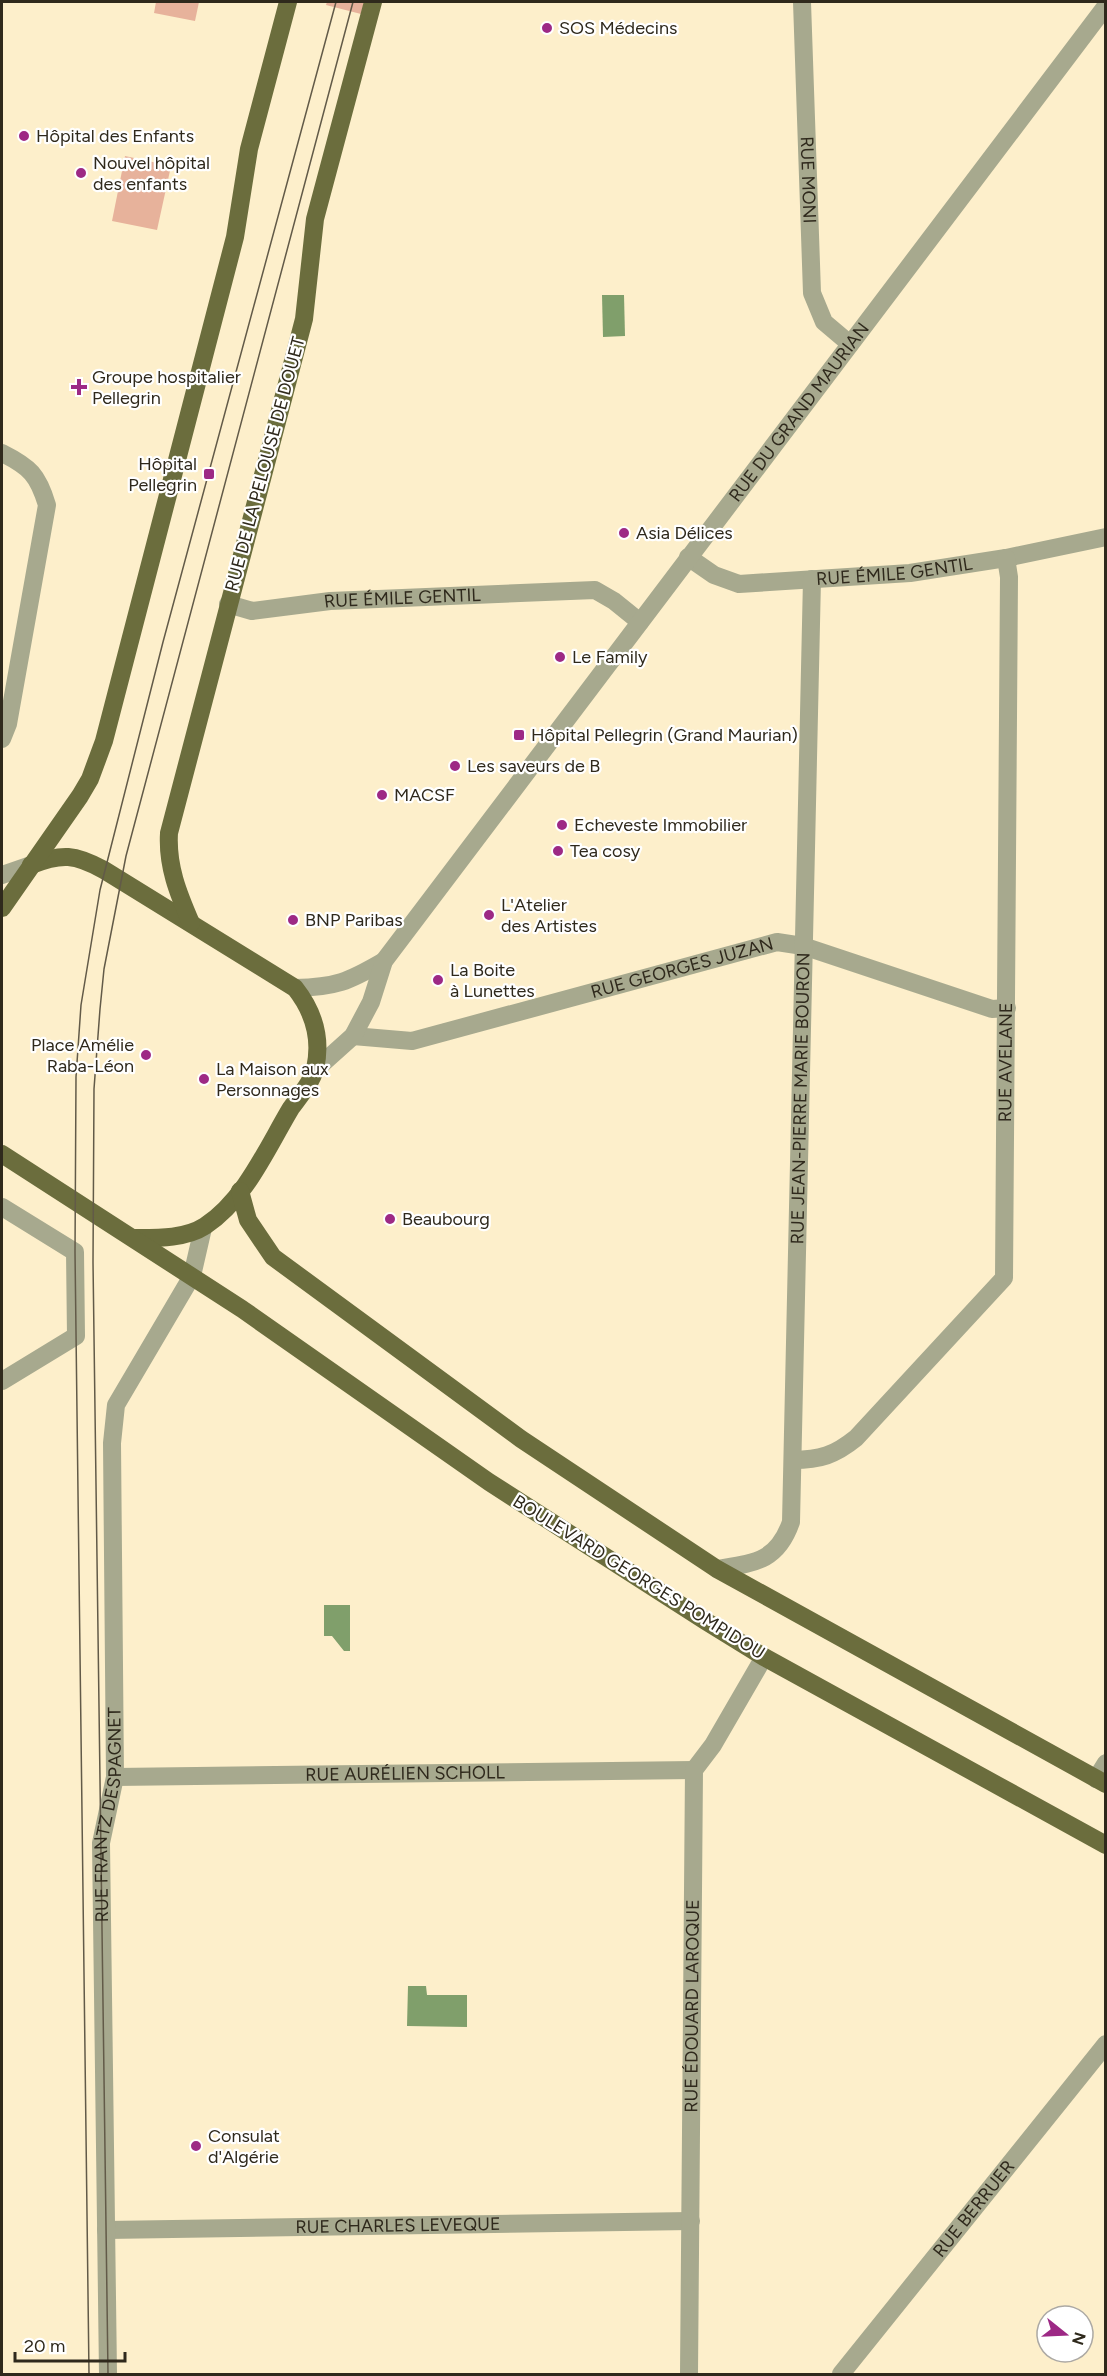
<svg xmlns="http://www.w3.org/2000/svg" width="1107" height="2376" font-family="Figtree,sans-serif">
  <rect width="100%" height="100%" fill="#fdefcb"/>
  <g fill="#e7b29b">
    <path d="M156,2h43l-4,19 -41,-8z"/>
    <path d="M327,2h37l-3,12 -35,-9z"/>
    <path d="M125,156l46,10 -14,64 -45,-9z"/>
  </g>
  <g fill="#809f6b">
    <path d="M602,295h22l1,41 -22,1z"/>
    <path d="M324,1605h26v46h-6l-12,-15h-8z"/>
    <path d="M408,1986h18l1,9h40v32l-60,-1z"/>
  </g>
  <g fill="none" stroke-linecap="round" stroke-linejoin="round">
    <g stroke="#a7a98e" stroke-width="18">
      <path id="s1" d="M802,2l10,291 12,29 26,22"/>
      <path d="M2,453c28,14 36,22 45,52l-39,219 -6,15"/>
      <path id="s2" d="M688,557l26,18 25,9 171,-11 96,-15 100,-21"/>
      <path id="s3" d="M228,604l24,7 78,-10 265,-11 19,11 26,21"/>
      <path d="M2,875l29,-10"/>
      <path d="M295,988c41,-1 53,-6 89,-27"/>
      <path id="s4" d="M353,1036l59,5 365,-99 26,4 189,63 15,-1"/>
      <path id="s5" d="M314,1071l39,-35 18,-34 13,-41 722,-955"/>
      <path d="M2,1207l73,45 1,84 -74,45"/>
      <path id="s6" d="M793,1460c27,0 42,-5 63,-22l148,-160 5,-701 -3,-19"/>
      <path id="s7" d="M717,1569c37,-6 60,-7 74,-47l21,-943"/>
      <path id="s8" d="M115,1777l579,-7"/>
      <path d="M1096,1779l10,-16"/>
      <path id="s9" d="M106,2230l585,-9"/>
      <path id="s10" d="M108,2374l-7,-531 14,-66 -3,-334 4,-38 76,-129 11,-48"/>
      <path id="s11" d="M689,2374l5,-604 19,-25 51,-88"/>
      <path id="s12" d="M841,2374l265,-330"/>
    </g>
    <g stroke="#6b6d3d" stroke-width="18">
      <path d="M31,865c31,-12 44,-11 73,5l191,118c19,24 27,50 20,81 -3,13 -16,28 -24,39 -24,40 -46,92 -86,118 -20,13 -49,12 -72,12"/>
      <path d="M2,908l78,-112 10,-17 14,-38 131,-504 14,-88 39,-147"/>
      <path d="M191,923c-13,-30 -24,-57 -22,-90l135,-514 11,-100 58,-217"/>
      <path d="M2,1154l240,155 247,173 218,140 57,35 342,188"/>
      <path d="M240,1191l8,29 25,37 248,182 196,130 389,215"/>
    </g>
    <g stroke="#625a48" stroke-width="1.5">
      <path d="M89,2374l-14,-1122 1,-175 5,-72 19,-115 63,-248 173,-640"/>
      <path d="M108,2374l-15,-1112 1,-173 6,-80 4,-40 22,-113 227,-854"/>
    </g>
  </g>
  <g fill="#9d2985" stroke="#fff" stroke-width="2">
    <circle cx="547" cy="28" r="6"/>
    <circle cx="24" cy="136" r="6"/>
    <circle cx="81" cy="173" r="6"/>
    <path d="M76 378h6v6h6v6h-6v6h-6v-6h-6v-6h6z"/>
    <rect x="203" y="468" width="12" height="12" rx="3"/>
    <circle cx="624" cy="533" r="6"/>
    <circle cx="560" cy="657" r="6"/>
    <rect x="513" y="729" width="12" height="12" rx="3"/>
    <circle cx="455" cy="766" r="6"/>
    <circle cx="382" cy="795" r="6"/>
    <circle cx="562" cy="825" r="6"/>
    <circle cx="558" cy="851" r="6"/>
    <circle cx="489" cy="915" r="6"/>
    <circle cx="293" cy="920" r="6"/>
    <circle cx="438" cy="980" r="6"/>
    <circle cx="146" cy="1055" r="6"/>
    <circle cx="204" cy="1079" r="6"/>
    <circle cx="390" cy="1219" r="6"/>
    <circle cx="196" cy="2146" r="6"/>
  </g>
  <g text-anchor="middle" dominant-baseline="central" stroke-width="4.5" stroke-linejoin="round" paint-order="stroke">
    <g font-size="18" fill="#2f291c" stroke="#fff" text-anchor="start">
      <text x="559" y="28">SOS Médecins</text>
      <text x="36" y="136">Hôpital des Enfants</text>
      <text x="93" y="163">Nouvel hôpital<tspan x="93" dy="21">des enfants</tspan></text>
      <text x="92" y="377">Groupe hospitalier<tspan x="92" dy="21">Pellegrin</tspan></text>
      <text x="197" y="464" text-anchor="end">Hôpital<tspan x="197" dy="21">Pellegrin</tspan></text>
      <text x="636" y="533">Asia Délices</text>
      <text x="572" y="657">Le Family</text>
      <text x="531" y="735">Hôpital Pellegrin (Grand Maurian)</text>
      <text x="467" y="766">Les saveurs de B</text>
      <text x="394" y="795">MACSF</text>
      <text x="574" y="825">Echeveste Immobilier</text>
      <text x="570" y="851">Tea cosy</text>
      <text x="501" y="905">L'Atelier<tspan x="501" dy="21">des Artistes</tspan></text>
      <text x="305" y="920">BNP Paribas</text>
      <text x="450" y="970">La Boite<tspan x="450" dy="21">à Lunettes</tspan></text>
      <text x="134" y="1045" text-anchor="end">Place Amélie<tspan x="134" dy="21">Raba-Léon</tspan></text>
      <text x="216" y="1069">La Maison aux<tspan x="216" dy="21">Personnages</tspan></text>
      <text x="402" y="1219">Beaubourg</text>
      <text x="208" y="2136">Consulat<tspan x="208" dy="21">d'Algérie</tspan></text>
    </g>
    <g font-size="18" fill="#2f291c" stroke="#fff">
      <text stroke="none"><textPath href="#s1" startOffset="178">RUE MONI</textPath></text>
      <text stroke="none"><textPath href="#s5" startOffset="822">RUE DU GRAND MAURIAN</textPath></text>
      <text transform="translate(265 464) rotate(-75)">RUE DE LA PELOUSE DE DOUET</text>
      <text stroke="none"><textPath href="#s2" startOffset="214">RUE ÉMILE GENTIL</textPath></text>
      <text stroke="none"><textPath href="#s3" startOffset="176">RUE ÉMILE GENTIL</textPath></text>
      <text stroke="none"><textPath href="#s4" startOffset="339">RUE GEORGES JUZAN</textPath></text>
      <text stroke="none"><textPath href="#s6" startOffset="502">RUE AVELANE</textPath></text>
      <text stroke="none"><textPath href="#s7" startOffset="518">RUE JEAN-PIERRE MARIE BOURON</textPath></text>
      <text transform="translate(639 1577) rotate(32)">BOULEVARD GEORGES POMPIDOU</text>
      <text stroke="none"><textPath href="#s8" startOffset="290">RUE AURÉLIEN SCHOLL</textPath></text>
      <text stroke="none"><textPath href="#s10" startOffset="560">RUE FRANTZ DESPAGNET</textPath></text>
      <text stroke="none"><textPath href="#s11" startOffset="368">RUE ÉDOUARD LAROQUE</textPath></text>
      <text stroke="none"><textPath href="#s12" startOffset="212">RUE BERRUER</textPath></text>
      <text stroke="none"><textPath href="#s9" startOffset="292">RUE CHARLES LEVEQUE</textPath></text>
    </g>
  </g>
  <rect width="1107" height="2376" fill="none" stroke="#2f291c" stroke-width="6"/>
  <g transform="translate(1065 2334) rotate(108)"><circle r="28" fill="#ffffff" stroke="#aca9a4" stroke-width="1.5"/>
  <path d="M0-4.5L10 22L0 15L-10 22Z" fill="#9d2985"/>
  <text y="-9" font-size="16" font-weight="bold" text-anchor="middle" fill="#2f291c">N</text>
  </g>
  <path d="M15 2352v9h110v-9" fill="none" stroke="#2f291c" stroke-width="3"/>
  <text x="24" y="2352" font-size="18" fill="#2f291c" stroke="#ffffff" stroke-width="4.5" paint-order="stroke">20 m</text>
</svg>
